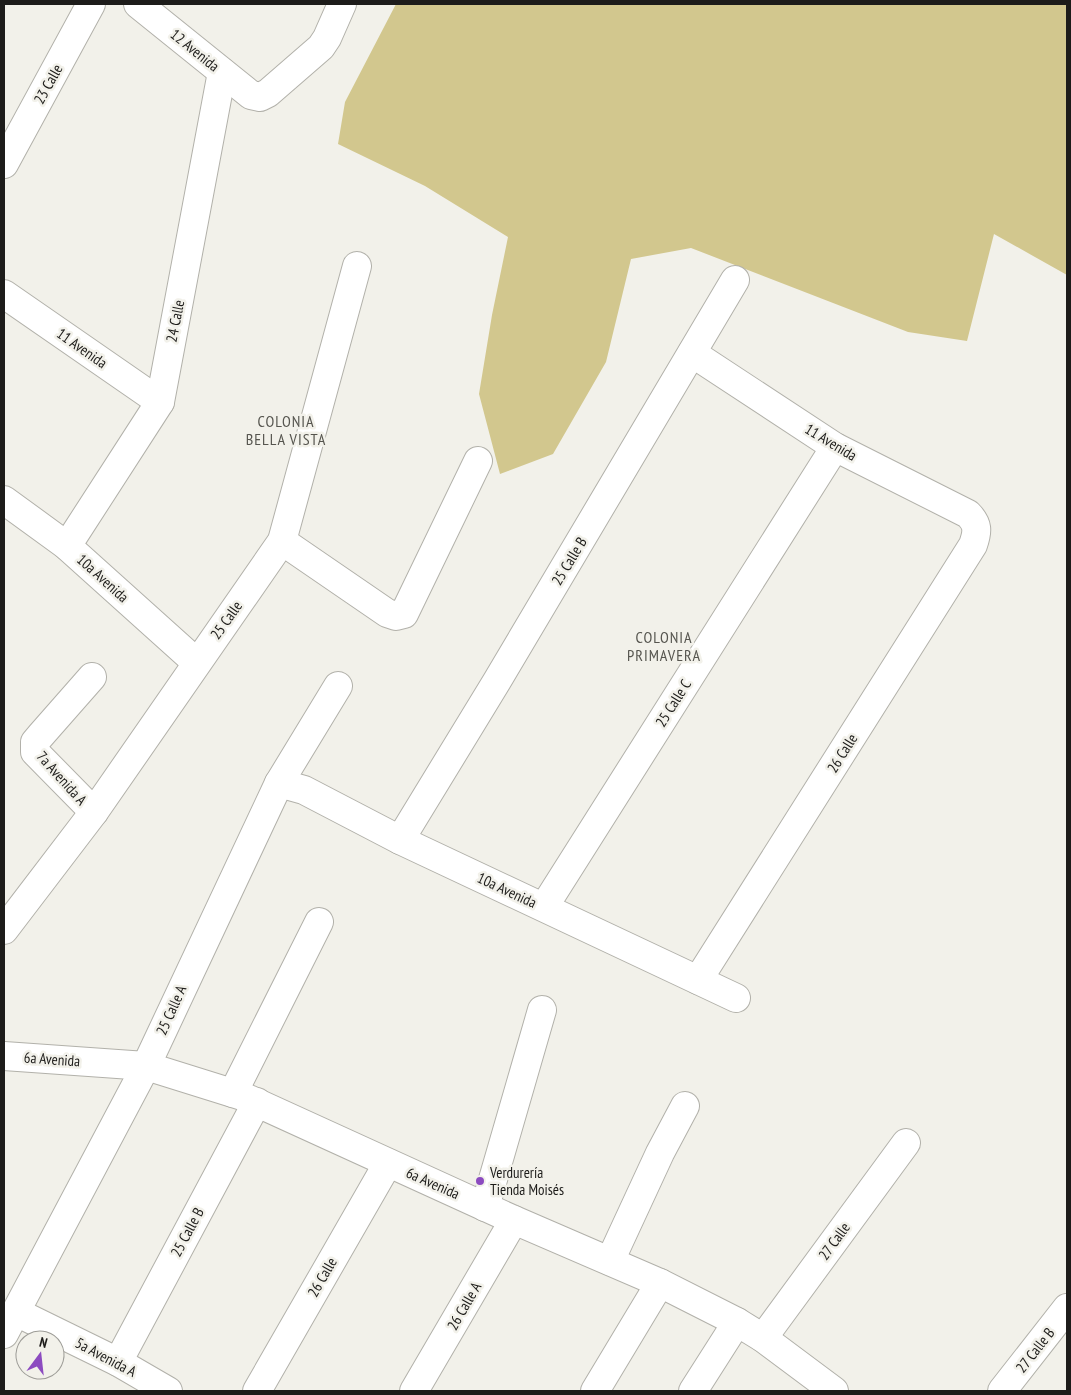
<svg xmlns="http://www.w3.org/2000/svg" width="1071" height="1395" font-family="'PT Sans Narrow',sans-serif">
  <rect width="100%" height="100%" fill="#f2f1ea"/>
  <path fill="#d2c78e" d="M396,4h671v271l-73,-41 -27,107 -59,-9 -217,-84 -60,11 -25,103 -53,92 -53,20 -21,-80 13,-79 16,-78 -83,-51 -87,-42 7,-42z"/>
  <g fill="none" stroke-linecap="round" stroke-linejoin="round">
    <g stroke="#b2b1aa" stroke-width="30">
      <g id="minor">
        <path d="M138,4l113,91 9,2 8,-4 53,-46 6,-9 15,-34"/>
        <path d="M4,164l87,-160"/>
        <path d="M4,294l156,108"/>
        <path d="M692,353l143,94 133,67c10,10 10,17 5,31l-275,435"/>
        <path d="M4,500l63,46 129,116"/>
        <path d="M282,541l105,72 9,3 8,-2 74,-153"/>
        <path d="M67,546l93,-144 62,-330"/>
        <path d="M92,677l-51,58 -6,7v10l59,60"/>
        <path d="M279,783l25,7 96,50 336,158"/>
        <path d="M400,840l97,-159 238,-401"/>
        <path d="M544,907l291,-460"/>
        <path d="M4,930l90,-118 188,-271 75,-275"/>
        <path d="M4,1056l142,10 96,30 272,124 146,63 77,39 26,16 71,53"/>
        <path d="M233,1093l86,-171"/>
        <path d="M485,1207l57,-197"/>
        <path d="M610,1261l50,-108 25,-47"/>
        <path d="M16,1312l102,50 50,29"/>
        <path d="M4,1334l142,-268 133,-283 59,-97"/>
        <path d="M763,1338l143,-195"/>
        <path d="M118,1362l139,-260"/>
        <path d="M257,1391l131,-228"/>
        <path d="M414,1391l100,-171"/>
        <path d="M595,1391l65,-108"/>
        <path d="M693,1391l44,-69"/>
        <path d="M1002,1391l65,-83"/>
      </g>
    </g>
    <use href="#minor" stroke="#fff" stroke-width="28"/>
  </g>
  <circle fill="#8c4bc0" stroke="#f2f1ea" stroke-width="2" cx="480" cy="1181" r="5"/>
  <g text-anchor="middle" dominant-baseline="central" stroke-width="5" stroke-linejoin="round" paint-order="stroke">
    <g font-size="15" fill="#1d1c1a" stroke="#f2f1ea">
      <text transform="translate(195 50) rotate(39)">12 Avenida</text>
      <text transform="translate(48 84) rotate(-61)">23 Calle</text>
      <text transform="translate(175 321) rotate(-79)">24 Calle</text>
      <text transform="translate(82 348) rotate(35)">11 Avenida</text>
      <text transform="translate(831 442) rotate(31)">11 Avenida</text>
      <text transform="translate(569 561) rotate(-59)">25 Calle B</text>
      <text transform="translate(103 578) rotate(42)">10a Avenida</text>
      <text transform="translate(226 620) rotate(-55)">25 Calle</text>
      <text transform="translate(673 703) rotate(-58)">25 Calle C</text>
      <text transform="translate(842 753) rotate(-58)">26 Calle</text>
      <text transform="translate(62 778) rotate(48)">7a Avenida A</text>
      <text transform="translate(507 890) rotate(25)">10a Avenida</text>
      <text transform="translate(171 1010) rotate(-66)">25 Calle A</text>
      <text transform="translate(52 1059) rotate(4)">6a Avenida</text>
      <text transform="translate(433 1183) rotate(24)">6a Avenida</text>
      <text transform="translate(187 1232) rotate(-62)">25 Calle B</text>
      <text transform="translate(834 1241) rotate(-54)">27 Calle</text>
      <text transform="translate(322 1277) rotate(-60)">26 Calle</text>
      <text transform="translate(464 1306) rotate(-60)">26 Calle A</text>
      <text transform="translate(1035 1350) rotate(-52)">27 Calle B</text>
      <text transform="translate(106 1357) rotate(28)">5a Avenida A</text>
    </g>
    <g font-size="15" fill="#1d1c1a" stroke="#f2f1ea" text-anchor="start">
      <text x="490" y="1172">Verdurería<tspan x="490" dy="17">Tienda Moisés</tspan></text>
    </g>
    <g font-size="16" letter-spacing="1" fill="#56554f" stroke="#f2f1ea">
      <text x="286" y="421">COLONIA<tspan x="286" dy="18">BELLA VISTA</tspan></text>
      <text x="664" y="637">COLONIA<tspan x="664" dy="18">PRIMAVERA</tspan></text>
    </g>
  </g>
  <rect width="1071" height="1395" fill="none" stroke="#1d1c1a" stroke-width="10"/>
  <g transform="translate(40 1355) rotate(15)"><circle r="24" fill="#f2f1ea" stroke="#9d9c97"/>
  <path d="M0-4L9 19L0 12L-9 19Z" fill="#8c4bc0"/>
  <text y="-8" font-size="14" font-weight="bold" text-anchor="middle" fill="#1d1c1a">N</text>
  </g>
</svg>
